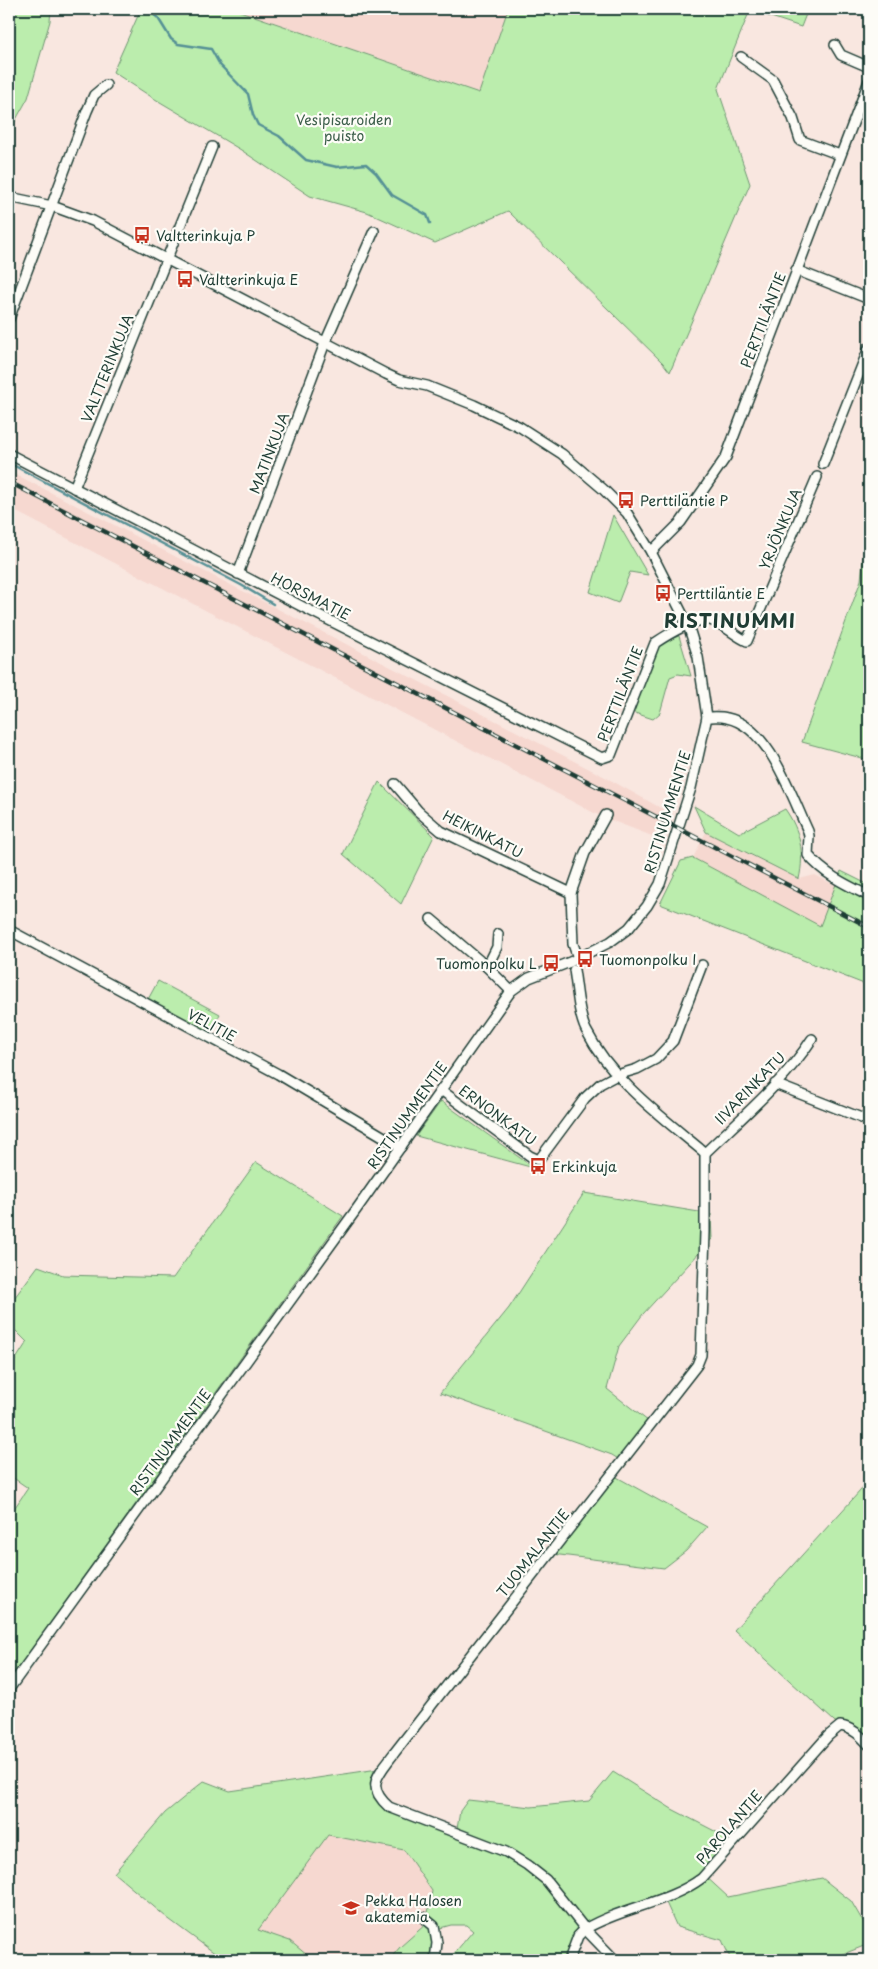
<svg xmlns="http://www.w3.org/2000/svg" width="878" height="1969" font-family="'Playpen Sans',sans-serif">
  <rect width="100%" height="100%" fill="#f9e7e0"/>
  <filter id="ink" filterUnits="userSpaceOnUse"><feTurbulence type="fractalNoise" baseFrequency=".02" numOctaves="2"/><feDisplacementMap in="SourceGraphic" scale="10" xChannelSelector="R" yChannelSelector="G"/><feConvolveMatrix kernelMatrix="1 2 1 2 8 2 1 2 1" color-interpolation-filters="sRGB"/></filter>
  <g filter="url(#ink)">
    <g fill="#f6d8d0">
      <path d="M234,9h274l-28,84z"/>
      <path d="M9,471l596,306 61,34 -14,25 -52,-20 -591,-308z"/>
      <path d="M706,832l93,47 16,-4 54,28 -49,24 -127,-69z"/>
      <path d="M327,1835l77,15 28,41 -6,33 -26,23 -11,13h-76l-23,-19 -33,-11z"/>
    </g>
    <g fill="#bbedad" stroke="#6d9570" fill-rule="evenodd">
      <path d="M9,9h42l-1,12 -22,77 -19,34z"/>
      <path d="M141,9h93l245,84 29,-84h300l-7,18 -51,-17 -32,79 32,95 -80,188 -7,-9 -155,-152 -73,32 -68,-31 -57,-16 -69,-46 -91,-54 -37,-24z"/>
      <path d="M869,503v257l-67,-18 59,-162z"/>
      <path d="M613,515l35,60 -18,-3 -12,31 -28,-11z"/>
      <path d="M679,636l12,40 -13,-2 -8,3 -10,36 -7,6 -21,-7 29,-70z"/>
      <path d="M379,782l55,54 -33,68 -58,-50z"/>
      <path d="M694,806l45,27 46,-24c15,21 20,44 14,70l-93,-47z"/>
      <path d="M693,858l127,68 21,-55 28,14v101l-209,-82 21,-43z"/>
      <path d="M158,981l62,33 -12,22 -62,-33z"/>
      <path d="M441,1101l93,67 -118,-32z"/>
      <path d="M256,1162l87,54 -334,464v-164l19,-28 -19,-13v-105l18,-28 -18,-18v-19l29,-39 25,9 110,3z"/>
      <path d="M584,1193l127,21 1,25 -69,75 -24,32 -12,43 46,36 -30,37 -11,-7 -172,-62 69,-85z"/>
      <path d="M869,1469v276l-35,-24 -100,-91 127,-140z"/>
      <path d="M613,1475l94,52 -21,24 -22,17 -112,-14z"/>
      <path d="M378,1769l1,21 11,14 67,25 3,-18 8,-11 63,7 58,-6 24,-29 59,37 60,31 -30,33 26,24 94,-19 29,23 18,31v12l-41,16h-97l-9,-20 -45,-13 -14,-31 -78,26 -11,13 -9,25h-176l11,-13 26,-23 6,-33 -28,-41 -76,-15 -70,95 32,11 23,19h-89l-58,-43 -52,-44 51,-60 39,-32 26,10zM451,1925h15l7,6 -22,26 -19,-2 2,-16 -1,-9z"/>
    </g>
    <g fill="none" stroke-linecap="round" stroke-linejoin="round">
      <g stroke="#549095" stroke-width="2.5">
        <path d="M147,9l11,9 13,21 7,5 33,5 9,16 28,29 5,21 5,10 21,11 27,24 31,7 29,-3 10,9 16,22 35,20 3,8"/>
        <path d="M9,463l232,122 32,19"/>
      </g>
      <g stroke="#1f3d34" stroke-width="12">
        <g id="minor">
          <path d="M835,45l6,10 28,12"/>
          <path d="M741,57l32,23 20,38 7,22 40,15"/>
          <path d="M9,197l43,9 41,15 293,153 13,6 28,6 47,19 46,22 42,27 41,35 24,24 24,39 37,73 10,32 9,60 -16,71 -31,96 -13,22 -18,22 -19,14 -40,20 -41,16 -18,13 -155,219 -347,479"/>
          <path d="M796,270l73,29"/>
          <path d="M9,319l78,-208 7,-16 12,-10"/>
          <path d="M9,454l294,153 299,151 9,-3 44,-112c12,-8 44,-28 58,-22 12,4 22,15 34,20l70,-164"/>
          <path d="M823,464l46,-116"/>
          <path d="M74,488l138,-341"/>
          <path d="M651,552l30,-30 45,-65 143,-376"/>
          <path d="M238,574l87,-231 49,-112"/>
          <path d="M707,717c6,0 13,-1 20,1 42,8 64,77 81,113l1,5 -1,19c17,20 39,30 61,41"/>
          <path d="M395,784l23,27 23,20 130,62"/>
          <path d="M431,919l56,48 24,24"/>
          <path d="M9,930l269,144 123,73"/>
          <path d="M578,958l-5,-14 -2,-51 14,-40 21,-38"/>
          <path d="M487,967l10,-20 1,-13"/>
          <path d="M775,1084l94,37"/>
          <path d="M441,1090l89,66 9,4 46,-62 15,-14 17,-9 20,-6 19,-10 17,-18 29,-76"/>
          <path d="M705,1153c37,-36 79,-71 107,-114"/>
          <path d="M423,1917l11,9 3,17 -2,17"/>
          <path d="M569,1960l9,-24 7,-7 -39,-49 -19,-15 -21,-13 -117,-45c-25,-22 -10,-33 6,-55l302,-387 4,-10 4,-123v-79c-43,-36 -93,-72 -119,-123 -8,-16 -9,-43 -12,-60"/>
          <path d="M615,1960l-30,-31c37,-22 82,-25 117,-51l126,-142 12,-10c13,2 21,10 29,19"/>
        </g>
      </g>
      <use href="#minor" stroke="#fdfcf7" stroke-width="9"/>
      <g stroke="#1f3d34" stroke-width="4.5">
        <path id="rail" d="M9,482l860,445"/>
      </g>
      <use href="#rail" stroke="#fdfcf7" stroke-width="2.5" stroke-dasharray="8" stroke-linecap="butt"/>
    </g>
  </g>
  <defs>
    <g id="bus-bare" transform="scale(1.35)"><path d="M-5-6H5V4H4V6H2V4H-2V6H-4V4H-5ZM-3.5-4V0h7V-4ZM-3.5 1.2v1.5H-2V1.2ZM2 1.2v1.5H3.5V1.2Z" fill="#c8321e" stroke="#fdfcf7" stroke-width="2.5" paint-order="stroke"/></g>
    <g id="school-bare" transform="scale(1.35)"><path d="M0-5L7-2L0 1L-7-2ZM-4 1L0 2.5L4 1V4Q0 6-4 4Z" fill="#c8321e" stroke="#fdfcf7" stroke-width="2.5" paint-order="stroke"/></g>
  </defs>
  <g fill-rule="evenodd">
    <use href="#bus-bare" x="142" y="235"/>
    <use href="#bus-bare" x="185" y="279"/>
    <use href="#bus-bare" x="626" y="500"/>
    <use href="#bus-bare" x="663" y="593"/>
    <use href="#bus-bare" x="585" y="959"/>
    <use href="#bus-bare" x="551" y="963"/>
    <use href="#bus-bare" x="538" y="1166"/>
    <use href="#school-bare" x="351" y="1908"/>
  </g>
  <g text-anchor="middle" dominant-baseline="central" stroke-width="4.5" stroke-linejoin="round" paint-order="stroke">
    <g font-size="14" fill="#3e604c" stroke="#fdfcf7">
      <text x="344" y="119">Vesipisaroiden<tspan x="344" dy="16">puisto</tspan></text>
    </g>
    <g font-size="14" fill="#1f3d34" stroke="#fdfcf7" text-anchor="start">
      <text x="156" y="235">Valtterinkuja P</text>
      <text x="199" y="279">Valtterinkuja E</text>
      <text x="640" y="500">Perttiläntie P</text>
      <text x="677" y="593">Perttiläntie E</text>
      <text x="599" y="959">Tuomonpolku I</text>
      <text x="537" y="963" text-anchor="end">Tuomonpolku L</text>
      <text x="552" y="1166">Erkinkuja</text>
      <text x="365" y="1900">Pekka Halosen<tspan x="365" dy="16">akatemia</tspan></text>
    </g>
    <g font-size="14" fill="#1f3d34" stroke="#fdfcf7">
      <text transform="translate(763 320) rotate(-69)">PERTTILÄNTIE</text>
      <text transform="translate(107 368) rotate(-68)">VALTTERINKUJA</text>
      <text transform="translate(269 453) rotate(-69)">MATINKUJA</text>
      <text transform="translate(780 529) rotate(-67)">YRJÖNKUJA</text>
      <text transform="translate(311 596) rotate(27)">HORSMATIE</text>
      <text transform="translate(620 694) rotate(-69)">PERTTILÄNTIE</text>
      <text transform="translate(667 812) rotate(-73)">RISTINUMMENTIE</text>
      <text transform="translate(483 834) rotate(27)">HEIKINKATU</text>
      <text transform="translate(212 1025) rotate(28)">VELITIE</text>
      <text transform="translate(750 1088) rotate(-46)">IIVARINKATU</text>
      <text transform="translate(407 1115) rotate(-55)">RISTINUMMENTIE</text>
      <text transform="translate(498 1115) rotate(36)">ERNONKATU</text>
      <text transform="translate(170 1442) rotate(-54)">RISTINUMMENTIE</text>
      <text transform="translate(533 1553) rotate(-52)">TUOMALANTIE</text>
      <text transform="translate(729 1827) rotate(-49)">PAROLANTIE</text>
    </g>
    <g font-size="19" font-weight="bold" letter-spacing="1" fill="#1f3d34" stroke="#fdfcf7">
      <text x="730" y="620">RISTINUMMI</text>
    </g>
  </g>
  <rect width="878" height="1969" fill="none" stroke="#fdfcf7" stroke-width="30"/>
  <rect x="15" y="15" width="848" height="1939" fill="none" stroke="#1f3d34" stroke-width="2" filter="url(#ink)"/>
</svg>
